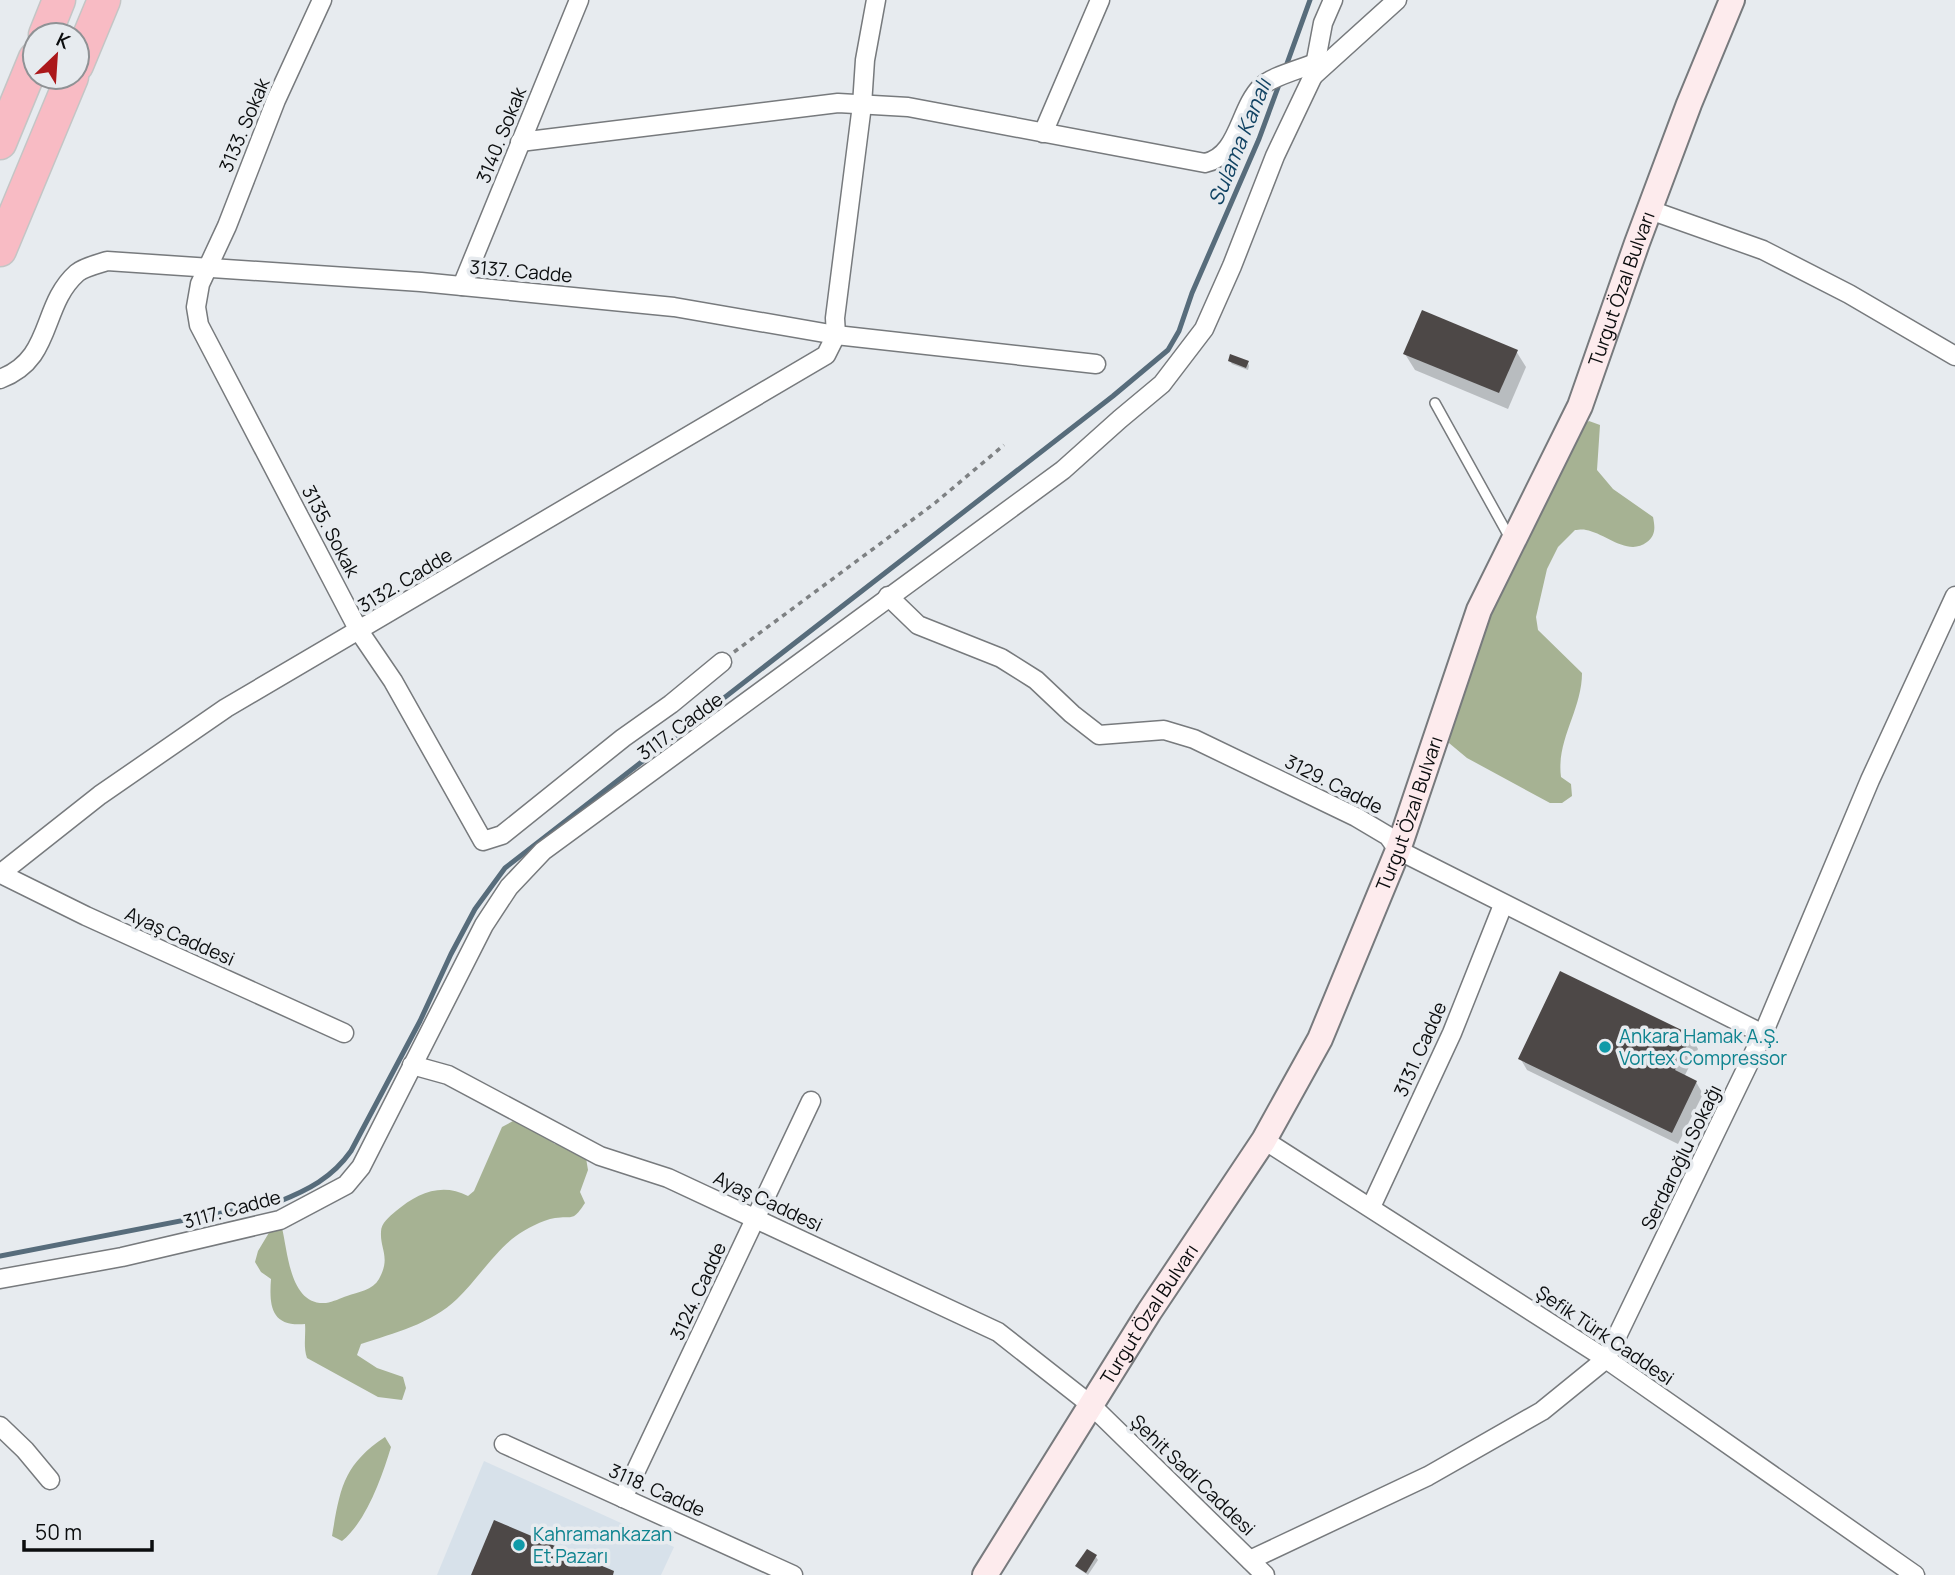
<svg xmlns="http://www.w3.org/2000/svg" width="1955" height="1575" font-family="Manrope,sans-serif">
  <rect width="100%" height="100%" fill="#e7ebef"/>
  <path fill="#d7e1ea" d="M484,1461l190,86 -13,28h-224z"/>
  <g fill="#a6b293">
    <path d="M1589,421l11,4 -3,45 16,19 40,28c2,10 3,18 -6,25 -19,15 -42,-9 -61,-12 -4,-1 -8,0 -11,0l-17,17 -11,22 -11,48 2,13 44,43c0,37 -26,67 -21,104l10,7 1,12 -10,7h-12l-83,-45 -18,-15c22,-109 81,-216 130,-315z"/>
    <path d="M513,1121l22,9 20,14 12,1 19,13 2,12 -8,22 5,11c-13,20 -12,12 -30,15 -13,2 -29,11 -39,18 -20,14 -40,45 -59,63 -26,25 -63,34 -96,45l-4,11 20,13 26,9 3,11 -4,12 -24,-3 -71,-39c-4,-12 -1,-22 -2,-34 -34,3 -36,-18 -34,-45l-10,-7 -6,-10 3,-11 12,-20 12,-3c6,25 8,78 44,75 7,-1 15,-5 21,-7 11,-4 26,-6 32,-17 12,-22 1,-29 2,-47 0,-9 8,-15 15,-21 21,-18 46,-29 72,-15l6,-5 28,-64z"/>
    <path d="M385,1437l6,10c-9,30 -25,75 -49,94l-10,-5c8,-47 11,-71 53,-99z"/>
  </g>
  <g fill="#0003">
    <path d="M1516,351l10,16 -18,42 -93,-39 -10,-16z"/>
    <path d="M1230,361l18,2 1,3 -1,4 -16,-6z"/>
    <path d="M1691,1037l7,12 -14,28 12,5 7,12 -25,50 -151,-74 -7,-12z"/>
    <path d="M1096,1557l2,3 -10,15 -9,-6 -2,-3z"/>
  </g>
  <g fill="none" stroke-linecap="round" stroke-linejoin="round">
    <g stroke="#576c7b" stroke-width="5">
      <path d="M1285,69l25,-69"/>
      <path d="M0,1256l278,-54c30,-12 54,-24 73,-51l69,-130 31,-67 24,-45 30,-41 608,-472 55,-46 11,-19 13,-38 67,-154 21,-57"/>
    </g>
  </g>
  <g fill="#4d4847">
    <path d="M1422,310l96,40 -19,43 -96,-39z"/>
    <path d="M1230,354l19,7 -3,7 -18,-7z"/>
    <path d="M1560,971l132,64 -17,35 22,11 -25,52 -154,-74z"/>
    <path d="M494,1520l120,51 -1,4h-142z"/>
    <path d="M1087,1549l10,6 -11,18 -11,-7z"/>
  </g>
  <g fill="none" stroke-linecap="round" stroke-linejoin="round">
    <g stroke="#777a7d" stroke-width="12">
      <path id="lane" d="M1435,403l76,137"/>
    </g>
    <g stroke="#777a7d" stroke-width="21">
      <g id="street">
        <path d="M322,0l-46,100 -49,126 -27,58 -4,23 3,18 160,306 34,50 90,160 19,-6 121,-97 48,-34 51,-42"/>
        <path d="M1313,76l84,-76"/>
        <path d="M1043,133l57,-133"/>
        <path d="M520,142l318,-39 70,4 297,56c34,-7 34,-54 56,-76 9,-10 40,-18 54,-24"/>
        <path d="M1650,210l113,40 86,44 106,62"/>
        <path d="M462,286l117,-286"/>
        <path d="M0,379c54,-20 40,-73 77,-106 7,-6 21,-9 30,-12l314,21 253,25 162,28 260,29"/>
        <path d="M888,596l30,29 83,33 35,22 36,34 27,21 65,-5 30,9 162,78 32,19 10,14 365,184"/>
        <path d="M0,874l100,-79 126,-87 600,-353 10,-20 -1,-17 27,-213 3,-45 11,-60"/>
        <path d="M1,874l85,42 258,117"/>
        <path d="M412,1065l36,10 152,81 68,22 330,154 93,73 174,170"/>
        <path d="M1264,1140l342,219 309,216"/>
        <path d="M1371,1207l81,-174 51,-128"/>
        <path d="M0,1279l122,-22 158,-37 66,-35 15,-18 123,-242 25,-38 34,-36 520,-381 57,-51 42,-35 42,-55 28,-63 43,-110 38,-80 10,-53 10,-23"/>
        <path d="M0,1426l25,24 25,30"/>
        <path d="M504,1444l289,131"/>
        <path d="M623,1498l188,-397"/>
        <path d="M1250,1560l178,-84 114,-65 64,-52 157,-325 107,-254 85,-184"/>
      </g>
    </g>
    <g stroke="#777a7d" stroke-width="28">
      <g id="secondary">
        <path id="s1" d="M985,1575l164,-263 115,-172 56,-101 78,-189 81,-240 101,-204 57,-163 52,-139 43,-104"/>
      </g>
    </g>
    <g stroke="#c4c5c5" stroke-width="35">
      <g id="highway">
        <path d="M45,35l14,-35"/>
        <path d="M77,65l27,-65"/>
        <path d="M0,143l35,-85"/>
        <path d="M0,250l72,-173"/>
      </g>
    </g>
    <path stroke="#7e8183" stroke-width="3.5" stroke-dasharray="5 5" stroke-linecap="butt" d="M734,652l201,-149 69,-58"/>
    <use href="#lane" stroke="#fff" stroke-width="9"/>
    <use href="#street" stroke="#fff" stroke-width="18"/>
    <use href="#secondary" stroke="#fdebed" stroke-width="24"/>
    <use href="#highway" stroke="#f8bbc4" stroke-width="32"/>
  </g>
  <g fill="#0f9aa8" stroke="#e7ebef" stroke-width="2.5">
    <circle cx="1605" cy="1047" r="7"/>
    <circle cx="519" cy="1545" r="7"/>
  </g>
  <g text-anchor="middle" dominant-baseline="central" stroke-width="7" stroke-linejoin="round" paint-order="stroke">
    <g font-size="19" fill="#0b0d0e" stroke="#e7ebef">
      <text transform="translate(244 125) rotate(-67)">3133. Sokak</text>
      <text transform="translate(501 135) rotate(-68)">3140. Sokak</text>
      <text transform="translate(521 271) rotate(5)">3137. Cadde</text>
      <text stroke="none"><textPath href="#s1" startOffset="1442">Turgut Özal Bulvarı</textPath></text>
      <text transform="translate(331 531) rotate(62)">3135. Sokak</text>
      <text transform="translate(405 580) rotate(-31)">3132. Cadde</text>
      <text transform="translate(680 726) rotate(-36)">3117. Cadde</text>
      <text transform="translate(1334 784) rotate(27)">3129. Cadde</text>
      <text stroke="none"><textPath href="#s1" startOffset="875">Turgut Özal Bulvarı</textPath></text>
      <text transform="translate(180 936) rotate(24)">Ayaş Caddesi</text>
      <text transform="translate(1420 1049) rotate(-66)">3131. Cadde</text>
      <text transform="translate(1681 1157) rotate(-64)">Serdaroğlu Sokağı</text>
      <text transform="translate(768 1201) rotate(25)">Ayaş Caddesi</text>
      <text transform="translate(232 1209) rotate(-15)">3117. Cadde</text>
      <text transform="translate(698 1291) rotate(-65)">3124. Cadde</text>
      <text stroke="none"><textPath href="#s1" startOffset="308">Turgut Özal Bulvarı</textPath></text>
      <text transform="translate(1605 1335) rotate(34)">Şefik Türk Caddesi</text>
      <text transform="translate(1193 1475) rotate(44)">Şehit Sadi Caddesi</text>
      <text transform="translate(657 1490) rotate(24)">3118. Cadde</text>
    </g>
    <g font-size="19" fill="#0d838f" stroke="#e7ebef" text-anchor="start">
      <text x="1619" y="1036">Ankara Hamak A.Ş.<tspan x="1619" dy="22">Vortex Compressor</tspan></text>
      <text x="533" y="1534">Kahramankazan<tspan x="533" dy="22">Et Pazarı</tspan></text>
    </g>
    <g font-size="21" font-style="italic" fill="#114363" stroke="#e7ebef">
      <text transform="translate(1239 142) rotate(-68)">Sulama Kanalı</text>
    </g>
  </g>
  <g transform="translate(56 56) rotate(25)"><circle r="33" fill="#e7ebef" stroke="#8f9295" stroke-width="2"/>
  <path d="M0-5L12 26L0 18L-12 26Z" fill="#ab181b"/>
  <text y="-10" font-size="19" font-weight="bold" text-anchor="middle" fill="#0b0d0e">K</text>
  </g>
  <path d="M24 1540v10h128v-10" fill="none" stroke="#0b0d0e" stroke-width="3.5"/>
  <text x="35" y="1540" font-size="21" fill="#0b0d0e" stroke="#e7ebef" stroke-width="5" paint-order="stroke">50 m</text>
</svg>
